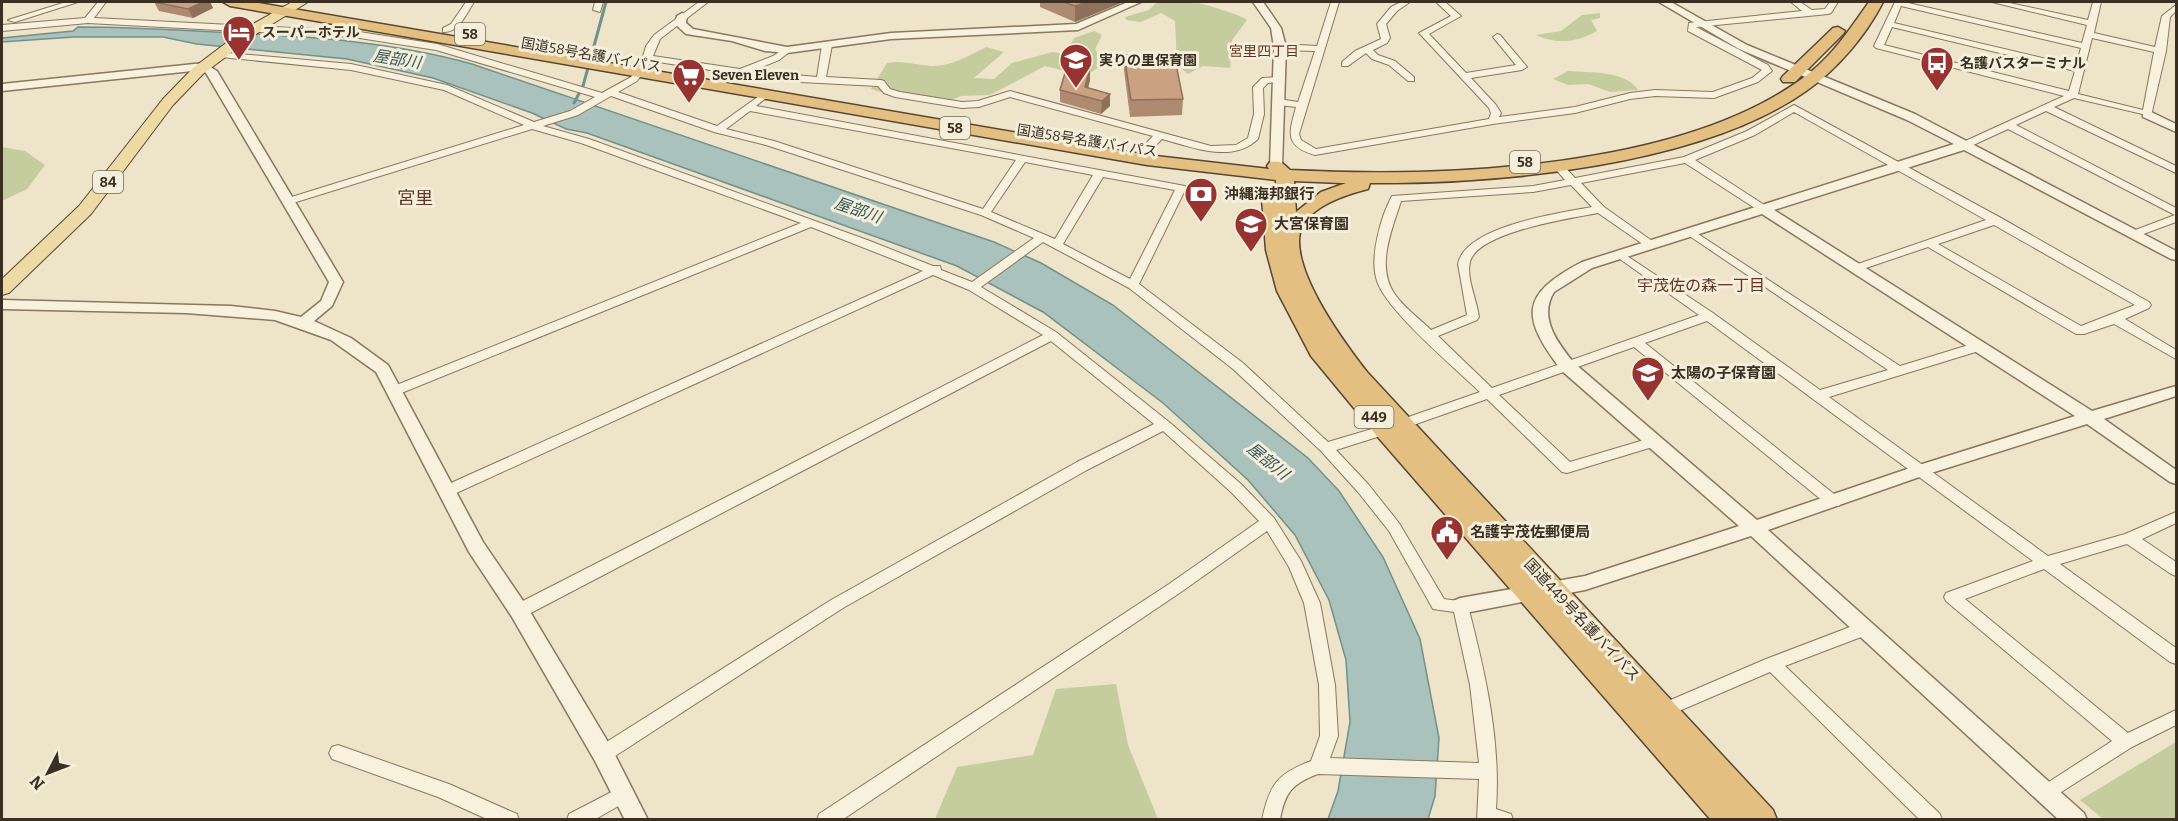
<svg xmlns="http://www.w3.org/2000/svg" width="2178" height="821" font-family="Bitter,'Noto Sans JP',serif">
  <rect width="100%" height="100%" fill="#eee4ca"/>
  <g fill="#c5cc9e">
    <path d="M1157,2c11,0 27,-2 38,0 8,2 47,13 52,18l-15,20 -2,28 -27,-2 -15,8 -11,-9 -2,-44 -14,-8 -20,9 -15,-2 -1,-3 24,-7z"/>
    <path d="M1600,13v5l-9,2 6,11c-19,11 -41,14 -61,4l25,-4 21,-16z"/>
    <path d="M1094,31l8,4 -7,14 9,15 -19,12 -40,-10 -55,29 -29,1 -18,8 -37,-5 -35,-10 16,-26c15,-3 29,2 44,3 19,1 38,-10 55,-19l18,5 -30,26 20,1 18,-16 40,-11 13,2 9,-16z"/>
    <path d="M1568,71c20,2 58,-1 70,19l-28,2 -22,-8 -20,1 -15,-6z"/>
    <path d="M2,147l23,4 20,14 -18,24 -25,12z"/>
    <path d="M1116,684l12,61 30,74h-223l22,-52 76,-12 23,-66z"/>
    <path d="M2176,742v77h-73l-23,-19z"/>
  </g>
  <path fill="#aac2bc" stroke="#71918a" stroke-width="1.5" d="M78,27c52,0 103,3 155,6 81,4 160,9 239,31l522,178 47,21 72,42 195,153 31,33 44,66 37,82 19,99 -4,58 -7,23h-100l10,-28 12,-69 -4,-62 -17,-60 -34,-65 -47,-55 -85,-77 -120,-91 -86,-46 -370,-133 -21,-4 -34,-16 -99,-35 -86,-19 -150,-15 -34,-7h-89l-72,5v-4l71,-7z"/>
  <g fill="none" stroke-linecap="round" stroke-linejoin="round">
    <path stroke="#71918a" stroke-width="3" d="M574,103l9,-17 23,-84"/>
    <g stroke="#8a775f" stroke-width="2">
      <g id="minor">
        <path d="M66,2h12l-63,20 -7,-2z"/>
        <path d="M98,2h8l-12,16 259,13 84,13 165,49 29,-16 10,-13 5,-18 8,-11 45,-33h9l-48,37 -7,17 87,13 33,-13 14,-9 5,3 -13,10 -27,11 65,6 5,-32 5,-3 5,3 -6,32 55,3 3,1 6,8 10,3 62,10 16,-1 32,-10 201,55 25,-1 12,-7 6,-24 -1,-27 9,-9 20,-1v4l-14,2 -5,5 1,26 -6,25c-26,25 -66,8 -96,0l-14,14 -4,1 -5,-3 14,-15 -143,-39 -31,10 -17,1 -67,-11 -11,-4 -6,-7 -97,-5 -129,-20 -15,20 -19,11 99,34 49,-35 5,3 -15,12 429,80 1,2 -47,96 104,79 85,79 57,-17 5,2 2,3 -2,3 -54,17 32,34 31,39 45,76 22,3 2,4c17,66 33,134 28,203l15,5 2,6h-36l2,-41 -161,-5c-26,10 -33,18 -38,46h-18c7,-35 16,-47 49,-59l9,-25 -1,-51 -15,-82 -15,-36 -22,-36 -86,61 -339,228h-25l2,-6 350,-230 90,-63 -28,-29 -68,-61 -76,39 -244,138 -234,152 -6,2 -6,-2 -3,-6 3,-6 234,-148 246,-138 77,-38 -103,-83 -526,275 -6,1 -6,-1 -2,-5 2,-5 530,-271 -74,-45 -36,-15 -481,220h-10l-2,-4 2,-4 481,-216 -112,-44 -412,167h-10l-2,-3 2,-3 412,-165 -220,-80 -49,-14 -239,74h-8v-4l239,-74 -80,-35 -93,-20 -131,-13 -5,-3 2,-2 134,12 96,21 87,37 36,-11 25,-14 -159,-47 -83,-13 -265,-14 -86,8v-6l83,-7zM611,96l103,36 52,13 215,70 53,23 -62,44 -31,-12 -1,-4h-7l-63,-25 -281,-102 -46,-13 35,-11zM750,111l266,49 -33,49 -209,-68 -48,-12zM1025,162l68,13 -38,64 -64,-27zM1103,177l72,13 -45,89 -67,-35zM1043,242l86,46 104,81 88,82 37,41 31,39 44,78 21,3 16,73 9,78 -149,-5 8,-22 -3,-51 -15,-82 -19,-42 -27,-43 -33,-34 -72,-62 -113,-90 -75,-45z"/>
        <path d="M466,2h8c-8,12 -15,31 -31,30v-4l8,-4z"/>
        <path d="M595,2h8l-3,10 -7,-2z"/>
        <path d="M1331,2h8l-40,132 2,6 15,9 173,-30 2,-6 -2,-5 -70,-75 32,-17 -15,-14h9l16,14 -32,18 37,39 50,-8 -23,-28 4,-3 3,1 27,32 -5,3 -51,8 25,27 5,8 -2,4 76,-10 55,-14 25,-3 58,2 39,-14 10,-8 -74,-39 1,-8 113,-12 -11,-9h9l12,8 13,-1 5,-7h8l-7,11 -3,1 -132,13 72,38 4,6 -14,11 -44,16 -59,-2 -25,3 -55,14 -82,11 -178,31c-31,-9 -26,-22 -19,-48l-17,-2 -5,-3 5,-3 19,3 17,-51 -35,-1 -5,-3 5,-3 37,2z"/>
        <path d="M1401,2h9l-13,9 -11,13 4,14 -3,5 -14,7 5,5 17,6 19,16v4h-6l-19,-16 -17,-6 -6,-6 -18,13h-6v-4l13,-11 26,-12 -4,-15 14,-17z"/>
        <path d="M1895,2h9l178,41 5,-18 -95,-23h13l83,18 5,-18h8l-7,31 61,14 7,-31 14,-11v6l-6,6 -4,34 -15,65 -77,-18 -20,9 122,59v7l-130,-62 -30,14 160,83v14l-38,14h-8v-4l45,-17 -167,-86 -39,18h-8v-4l103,-47 -188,-48 -2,-2zM1901,6l180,42 -5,18 -182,-43zM1892,27l183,44 -6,20 -185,-46zM2092,38l62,14 -11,58 -65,-16z"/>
        <path d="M1794,105l207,113 148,84 2,3 -2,3 -24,11 51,31v9l-62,-35 -30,10h-8l-148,-87 -68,23h-8l-2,-2 2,-2 134,-46 -192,-108 -39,23 -60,25 74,48v4h-8l-76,-49 -104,20 23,24 51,36v4h-8l-49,-34c-26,5 -121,19 -128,49 -4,16 7,38 9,55l-2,3 -39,16 54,52 207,-73 -82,-58 -2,-2 2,-2 4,-1 92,61 107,77 68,-20 -200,-135 -2,-2 6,-3 208,136 72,-22h10l1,3 -1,3 -153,47 219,159 77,-22 51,-22v11l-34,16 34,23v14l-5,-2 -44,-30 -67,20 116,84v16l-6,-2 -126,-93 -79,30 163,134 48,-23v15l-44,22 -85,54 -6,-2 -3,-6 3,-6 71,-46 -166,-140 -2,-4 2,-4 87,-32 -326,-240 -62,22 194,155 2,4 -2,4h-10l-195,-159 -135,48 71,67 84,-25 7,5 -2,3 -92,28 -5,-1 -75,-73 -85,30 -7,-5 2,-3 83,-29c-25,-24 -94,-82 -103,-111 -8,-23 4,-65 15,-85l141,-10 32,-6 -13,-15 5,-3 4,1 14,15 109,-21 63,-26zM1571,185l21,22c-32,6 -127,19 -134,57l9,51 -36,15c-12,-12 -28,-23 -37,-37 -18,-28 -2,-63 7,-92l132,-9zM1994,225l141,80 -54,21 -143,-82z"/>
        <path d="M1863,622l6,2 2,5 -2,5 -84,32 155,148 2,6h-22l-150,-148 -105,45 -6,-2 -3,-5 3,-5 107,-46z"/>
        <path d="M338,745l111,39 68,30 2,6h-30l-51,-23 -106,-38 -3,-6 3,-6z"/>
        <path d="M623,786l6,2 3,6 -3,6 -35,20h-27l2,-6z"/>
      </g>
    </g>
    <g stroke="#8a775f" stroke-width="3">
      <g id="tertiary">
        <path d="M1128,2h13l-63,28 -187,9 -104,14 -22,-2 -33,-10 -46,-7 -11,-10 2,-8 5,-3 5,3 -1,7 7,6 94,18 104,-14 185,-9z"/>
        <path d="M1253,2h10l18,26 5,19 -4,119 -6,4 -6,-4 4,-119 -3,-19z"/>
        <path d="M1659,2h12l76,43 168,69 261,137v9l-5,-1 -207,-109 -190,60 318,201 84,-25v10l-72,23 72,51v14l-6,-2 -83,-58 -159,50 -160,56 316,283 3,7h-28l-308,-284 -166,54 -125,24 -7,-3 -3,-5 3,-5 7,-3 125,-22 154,-50 -177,-155c-41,-54 -43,-76 20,-109l372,-118 -47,-24 -168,-71zM1762,214l313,202 -159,50 -159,54 -183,-157c-16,-20 -36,-45 -20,-71l38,-24z"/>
        <path d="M204,63l13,8 126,211 -11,24 -18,15 37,17 37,27 95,177 43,63 85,142 37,73h-23l-30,-59 -83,-144 -43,-65 -93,-180 -45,-32 -56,-20 -89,-7 -184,-4v-9l229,6 44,5 26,6 20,-16 8,-19 -123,-209 -4,-3 -200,21v-7z"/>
        <path d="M2147,110l29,14v8l-33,-15v-6z"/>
      </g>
    </g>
    <g stroke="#584532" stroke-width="2">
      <path id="primary" d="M292,2h16l-52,32 -53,40 -30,31 -82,109 -82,79 -7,2v-16l77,-73 84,-107 30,-31 53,-40z"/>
    </g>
    <g stroke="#584532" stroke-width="3">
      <g id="trunk">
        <path d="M223,2h29l895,153 122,14 -2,-3 3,-4c10,-2 13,1 20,8 151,8 400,0 522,-99 23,-19 40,-45 57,-69h14c-17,33 -45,67 -77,89 -106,75 -308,93 -436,92l-2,6c-24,6 -69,20 -69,52 0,40 44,100 68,131l406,438 4,10h-66l-334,-384 -66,-80 -34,-65 -11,-41 -4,-51 3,-4h11v-15l-129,-15 -917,-159zM1294,181l47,2h5l-25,9 -25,20z"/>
        <path d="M1838,27l7,4 -2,3 -48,48h-12l-2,-3 2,-3 50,-48z"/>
      </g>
    </g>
    <use href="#minor" fill="#f8f1de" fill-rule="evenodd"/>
    <use href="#tertiary" fill="#f8f1de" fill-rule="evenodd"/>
    <use href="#primary" fill="#eedaa5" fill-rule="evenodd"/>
    <use href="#trunk" fill="#e3c082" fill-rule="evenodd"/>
  </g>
  <g fill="#ae8b70">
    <path d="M154,2h56l3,6 -20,10 -34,-7z"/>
    <path d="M1040,2h83l-48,20 -35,-15z"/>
    <path d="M1124,55l59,44 -1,16 -52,2 -6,-47z"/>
    <path d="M1090,80l-2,8 22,18 -9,8 -41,-12v-12z"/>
  </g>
  <g fill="#8d715b">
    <path d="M203,2h7l3,6 -20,10 -5,-9z"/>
    <path d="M1087,2h36l-48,20v-16z"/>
    <path d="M1090,68v12l-5,19v-12z"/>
    <path d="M1110,94v12l-9,8 1,-13z"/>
  </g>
  <g fill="#caa282" stroke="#8d715b" stroke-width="1.5">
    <path d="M154,2h49l-15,7z"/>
    <path d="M1063,2h24l-12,4z"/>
    <path d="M1174,54l9,45 -52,1 -7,-45z"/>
    <path d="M1067,66l23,2 -5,19 25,7 -8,7 -42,-11z"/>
  </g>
  <defs>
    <g id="hotel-pin" transform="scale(1.725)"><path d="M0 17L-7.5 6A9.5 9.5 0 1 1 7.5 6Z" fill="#973331" stroke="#f5eeda"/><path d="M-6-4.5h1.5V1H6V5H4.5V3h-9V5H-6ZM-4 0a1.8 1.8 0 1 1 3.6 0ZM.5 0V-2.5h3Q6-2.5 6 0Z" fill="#fff"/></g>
    <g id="school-pin" transform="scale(1.725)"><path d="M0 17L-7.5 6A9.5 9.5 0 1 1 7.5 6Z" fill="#973331" stroke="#f5eeda"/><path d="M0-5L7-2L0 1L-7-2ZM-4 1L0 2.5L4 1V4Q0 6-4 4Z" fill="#fff"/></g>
    <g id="bus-pin" transform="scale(1.725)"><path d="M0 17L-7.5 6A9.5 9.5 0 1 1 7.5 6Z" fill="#973331" stroke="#f5eeda"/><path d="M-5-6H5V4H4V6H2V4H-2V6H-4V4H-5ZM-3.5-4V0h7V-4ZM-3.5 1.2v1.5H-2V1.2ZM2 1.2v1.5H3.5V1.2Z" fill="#fff"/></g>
    <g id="supermarket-pin" transform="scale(1.725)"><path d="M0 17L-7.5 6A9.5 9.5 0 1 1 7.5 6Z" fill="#973331" stroke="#f5eeda"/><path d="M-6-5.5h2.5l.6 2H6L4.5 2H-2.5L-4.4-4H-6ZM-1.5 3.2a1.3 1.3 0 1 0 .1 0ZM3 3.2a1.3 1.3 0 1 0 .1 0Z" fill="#fff"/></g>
    <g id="bank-pin" transform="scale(1.725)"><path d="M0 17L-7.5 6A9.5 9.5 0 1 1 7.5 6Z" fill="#973331" stroke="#f5eeda"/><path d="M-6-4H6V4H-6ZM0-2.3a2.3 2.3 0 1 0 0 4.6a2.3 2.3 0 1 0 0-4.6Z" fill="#fff"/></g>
    <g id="civic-pin" transform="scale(1.725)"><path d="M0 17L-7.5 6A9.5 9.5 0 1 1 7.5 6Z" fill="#973331" stroke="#f5eeda"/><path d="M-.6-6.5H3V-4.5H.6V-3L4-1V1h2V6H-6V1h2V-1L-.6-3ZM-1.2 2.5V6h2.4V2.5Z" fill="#fff"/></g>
  </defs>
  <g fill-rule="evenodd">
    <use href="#hotel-pin" x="239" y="32"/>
    <use href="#school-pin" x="1076" y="60"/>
    <use href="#bus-pin" x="1937" y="63"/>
    <use href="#supermarket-pin" x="689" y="75"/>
    <use href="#bank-pin" x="1201" y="194"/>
    <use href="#school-pin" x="1251" y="224"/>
    <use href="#school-pin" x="1648" y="373"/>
    <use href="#civic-pin" x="1447" y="532"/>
  </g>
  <g text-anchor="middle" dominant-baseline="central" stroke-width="6" stroke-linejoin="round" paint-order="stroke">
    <g font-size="14" font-weight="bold" fill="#3b2f22" stroke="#f5eeda" text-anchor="start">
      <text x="262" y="32">スーパーホテル</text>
      <text x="1099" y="60">実りの里保育園</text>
      <text x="1960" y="63">名護バスターミナル</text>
      <text x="712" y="75">Seven Eleven</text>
    </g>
    <g fill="#f5eeda" stroke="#736859" stroke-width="1.5">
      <rect x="455" y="23" width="30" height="22" rx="4.5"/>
      <rect x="940" y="117" width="30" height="22" rx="4.5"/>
      <rect x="1510" y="151" width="30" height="22" rx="4.5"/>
      <rect x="93" y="171" width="30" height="22" rx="4.5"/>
      <rect x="1354.5" y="406" width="39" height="22" rx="4.5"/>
    </g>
    <g font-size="14" font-weight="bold" fill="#3b2f22">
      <text x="470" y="34">58</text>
      <text x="955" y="128">58</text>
      <text x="1525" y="162">58</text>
      <text x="108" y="182">84</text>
      <text x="1374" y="417">449</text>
    </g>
    <g font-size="14" fill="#632" stroke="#f5eeda">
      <text x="1264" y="51">宮里四丁目</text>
    </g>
    <g font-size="14" fill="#3b2f22" stroke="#f5eeda">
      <text transform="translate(591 55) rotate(10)">国道58号名護バイパス</text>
      <text transform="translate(1087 141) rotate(9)">国道58号名護バイパス</text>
    </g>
    <g font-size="15" font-weight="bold" fill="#3b2f22" stroke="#f5eeda" text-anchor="start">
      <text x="1224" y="194">沖縄海邦銀行</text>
      <text x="1274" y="224">大宮保育園</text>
      <text x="1671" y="373">太陽の子保育園</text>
      <text x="1470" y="532">名護宇茂佐郵便局</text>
    </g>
    <g font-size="15" fill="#3b2f22" stroke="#f5eeda">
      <text transform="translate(1582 620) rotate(47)">国道449号名護バイパス</text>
    </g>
    <g font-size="16" font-style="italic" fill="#325a59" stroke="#f5eeda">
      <text transform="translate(397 59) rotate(9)">屋部川</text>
      <text transform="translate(858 210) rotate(19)">屋部川</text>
      <text transform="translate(1268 461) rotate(39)">屋部川</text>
    </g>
    <g font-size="16" fill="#632" stroke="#f5eeda">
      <text x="1701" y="285">宇茂佐の森一丁目</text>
    </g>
    <g font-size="18" fill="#632" stroke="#f5eeda">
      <text x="415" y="198">宮里</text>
    </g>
  </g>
  <rect width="2178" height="821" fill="none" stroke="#3b2f22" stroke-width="6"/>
  <g transform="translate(48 773) rotate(228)" stroke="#f5eeda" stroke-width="4.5" paint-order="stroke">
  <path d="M0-4.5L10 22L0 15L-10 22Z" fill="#3b2f22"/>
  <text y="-9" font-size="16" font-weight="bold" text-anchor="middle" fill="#3b2f22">N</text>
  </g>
</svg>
